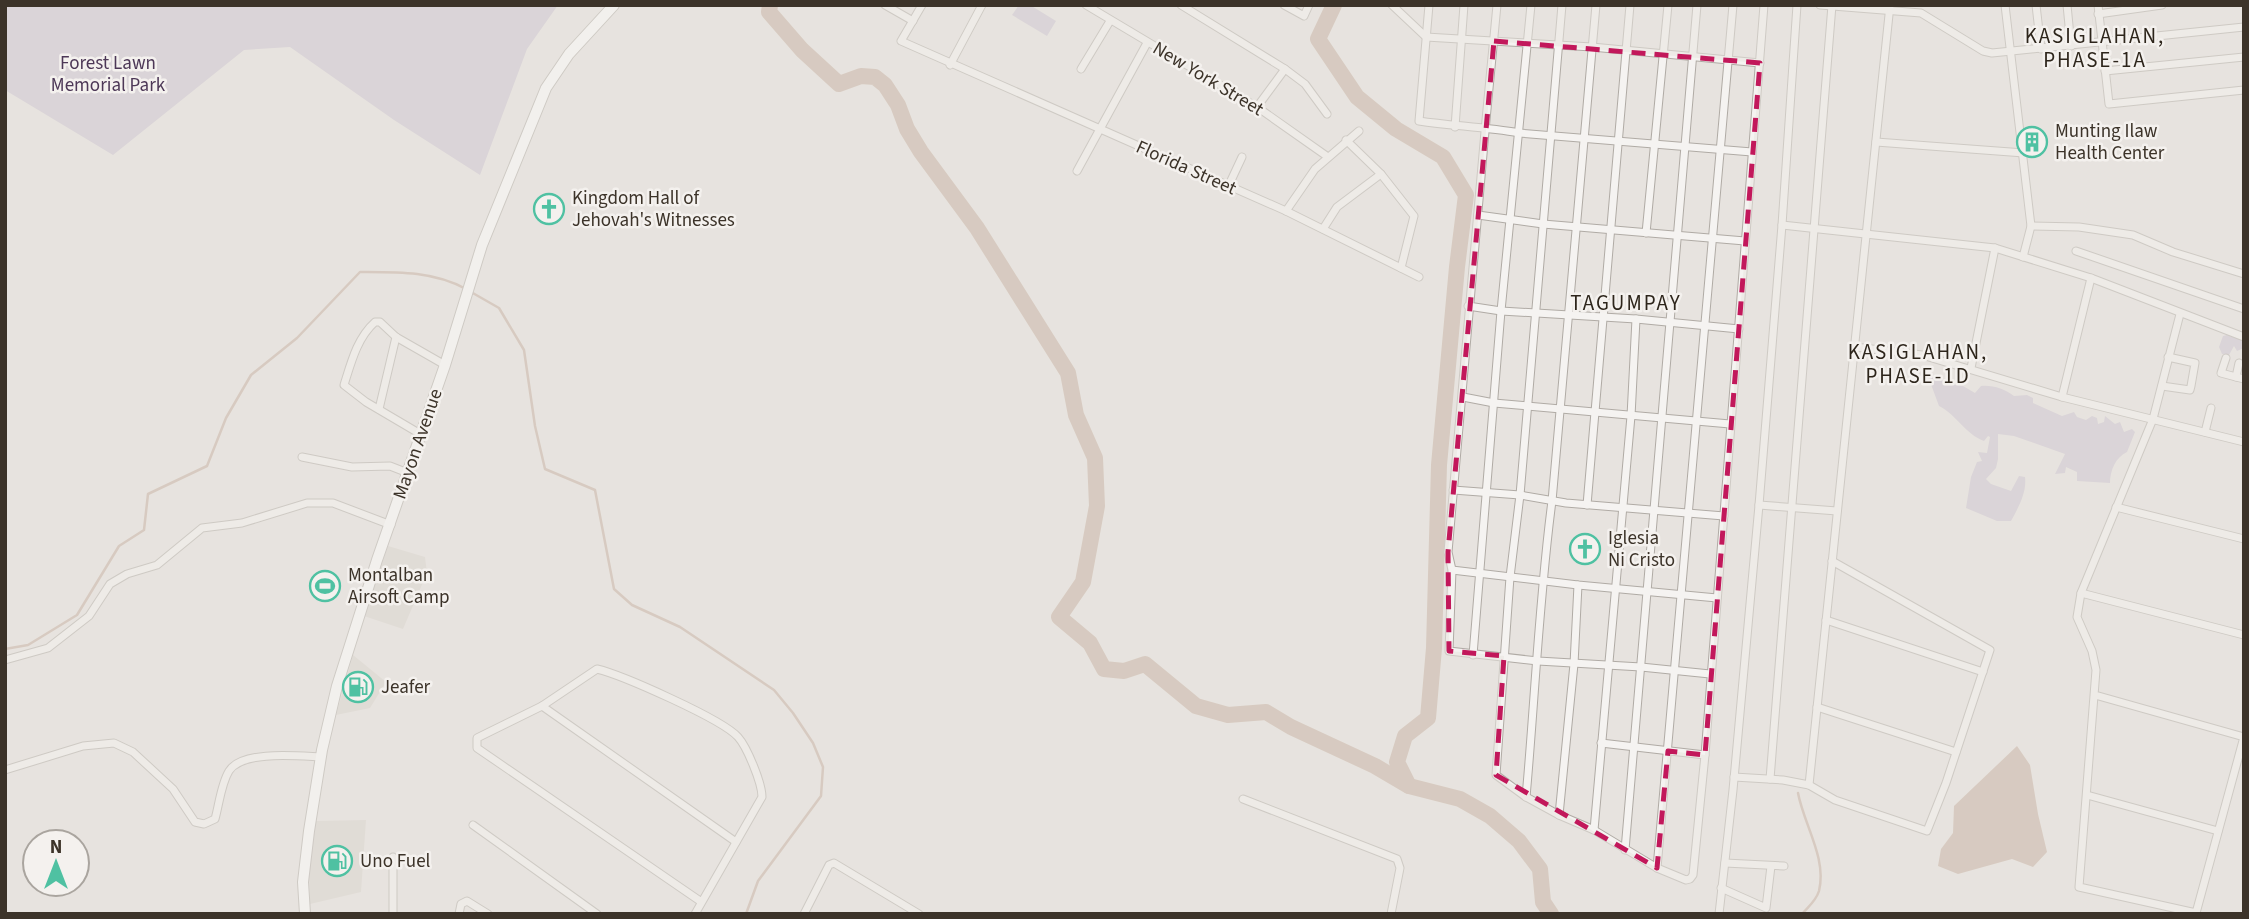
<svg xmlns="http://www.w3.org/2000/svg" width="2249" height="919" font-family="'Source Sans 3',sans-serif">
  <rect width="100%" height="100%" fill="#e7e3df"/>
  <g fill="#d8d2cd">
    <path d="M388,546l37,11 2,16 -24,56 -39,-13z"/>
    <path d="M353,655l33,27 -16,26 -34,7z"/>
    <path d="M366,820l-5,72 -51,12 -1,-27 6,-56z"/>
  </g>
  <g fill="#cac1d0">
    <path d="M5,5h553l-31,44 -47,126 -86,-55 -104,-73 -46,3 -131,105 -108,-65z"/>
    <path d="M1019,5h11l26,16 -9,15 -35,-21z"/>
    <path d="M2227,335l17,6v7l-7,3 -3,-5 -5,9 -7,-1 -3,-7 4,-11z"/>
    <path d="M1930,376l33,10 12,7 6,-7c12,-1 24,3 33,10l13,-1 6,3v5l29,13 12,-4 3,5 9,3 6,-4 5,2 1,6 6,-2 1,-6 10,8 5,-2 4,10 8,-3 3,3 -8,20c-11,5 -17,18 -17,31l-33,-2v-9l-11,-5 -1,6 -10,1 10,-20 -51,-18 -16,-2v25l-2,9 -10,11 5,5 20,7 8,-15 6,1c2,16 -7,31 -14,44h-14l-31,-13 5,-31 6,-15 5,-1 -4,-9 9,1 3,-16 -2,-1 -4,5c-19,-7 -27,-26 -45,-35l-10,-27z"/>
  </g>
  <path fill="#c4ac9d" d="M2017,746l13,19 8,49 9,38 -14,15 -21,-8 -54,15 -20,-8 3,-17 12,-16 1,-27z"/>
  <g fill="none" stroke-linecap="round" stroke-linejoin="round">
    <g stroke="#c4ac9d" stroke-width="2.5">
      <path d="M471,292l28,16 25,42 11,76 10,43 50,21 19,99 18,16 48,22 94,63 19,23 20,30 10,24 -2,29 -63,85 -12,33"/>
      <path d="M5,649l23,-4 49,-30 42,-69 25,-16 4,-36 59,-28 19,-48 25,-43 46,-37 63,-66c37,0 73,-1 106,17"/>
      <path d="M1798,793c6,32 29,65 21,98 -3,10 -11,16 -17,23"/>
    </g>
    <g stroke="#c4ac9d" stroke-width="16">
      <path d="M770,5l-1,7 33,38 37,34 22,-8 14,1 10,8 13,20 9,24 14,23 56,76 91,145 8,42 19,43 2,48 -14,76 -24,35 31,26 14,26 20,2 21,-7 51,42 32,9 38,-3 25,15 84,39 34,20 51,13 30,17 29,25 21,28 3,33 8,12"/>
      <path d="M1334,5l-16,34 39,58 39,32 47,28 23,38 -9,72 -18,198 -5,183 -6,70 -23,18 -8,26 12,24"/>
    </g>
    <g stroke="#b0aba5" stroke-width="9">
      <g id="street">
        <path d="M885,5l28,16"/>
        <path d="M922,5l-21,36 385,170 133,66"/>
        <path d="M1086,5l171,102 71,50"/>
        <path d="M1181,5l104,64 20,15 22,30"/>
        <path d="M1284,5l20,11 5,-11"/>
        <path d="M1392,5l34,32 166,10 168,16"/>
        <path d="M1429,5l-10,116c33,5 67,6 100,12l233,19"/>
        <path d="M1497,5c-18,182 -33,364 -49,547l4,18 -3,81 89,10 103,6 69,7"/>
        <path d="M1562,5l-42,490 -10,82 -14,198 30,22 33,18 35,15 63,38 29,12 4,-1 3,-4 12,-120 59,-750"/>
        <path d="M1820,5l101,8 62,38 9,2 252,-26"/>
        <path d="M2005,5l26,221 -8,31"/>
        <path d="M2036,5l5,44"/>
        <path d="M2067,5l4,41"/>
        <path d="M2098,5l11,99 135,-14"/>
        <path d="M2098,14l64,-9"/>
        <path d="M950,65l32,-60"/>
        <path d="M1081,69l29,-48"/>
        <path d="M2105,71l139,-14"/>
        <path d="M1257,107l28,-38"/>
        <path d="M1455,127l9,-122"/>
        <path d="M1346,140l35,34 33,42 -13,52"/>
        <path d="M1876,142l148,11"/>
        <path d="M1077,171l70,-128"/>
        <path d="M1228,187l14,-30"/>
        <path d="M1286,211l29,-42 44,-38"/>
        <path d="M1478,215l65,9 202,17"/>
        <path d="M1782,225l213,23 96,30 153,59"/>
        <path d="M2031,226l48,1 54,8 40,17 71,22"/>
        <path d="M1323,229l14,-22 44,-33"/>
        <path d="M1646,233l22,-228"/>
        <path d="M2076,251l168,58"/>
        <path d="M1468,306l33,5 135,8 103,10"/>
        <path d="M1855,347l67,8 140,42 182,45"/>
        <path d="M2226,358l-5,15 15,4"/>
        <path d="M2239,363l-3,14 8,2"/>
        <path d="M1971,368l24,-120"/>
        <path d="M2162,386l28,4 1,-4 4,-23 -27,-6"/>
        <path d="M1463,397l31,6 236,21"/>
        <path d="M2062,397l29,-119"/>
        <path d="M379,409l17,-72"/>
        <path d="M2205,432l6,-24"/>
        <path d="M422,435l-56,-33 -22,-17c7,-22 13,-47 31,-63h5l16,15 49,28"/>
        <path d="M302,457l50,10 38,-1 18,7"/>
        <path d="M1453,490l67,5 46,8 158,13"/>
        <path d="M1587,505l43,-500"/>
        <path d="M1759,505l78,6"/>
        <path d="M2116,507l128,32"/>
        <path d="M1452,570l126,15 139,13"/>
        <path d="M2081,593l163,42"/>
        <path d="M1826,620l157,52"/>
        <path d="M1473,655l28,-344 30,-306"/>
        <path d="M5,660l43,-12 41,-32 21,-32 17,-10 30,-9 45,-37 40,-5 65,-20h26l58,22"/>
        <path d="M2095,695l149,42 -48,176 -117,-26 17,-217 -4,-19 -15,-34 4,-24 72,-174 27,-105"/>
        <path d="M542,706l194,136"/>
        <path d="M1817,707l139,45"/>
        <path d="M1601,743l104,12"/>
        <path d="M5,770l78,-24 31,-3 19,9 40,37 22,33 9,2 11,-5c4,-14 6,-35 14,-48 13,-21 70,-15 91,-14"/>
        <path d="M1734,777l49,3 26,5 26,15 92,31 19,-48 44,-133 -158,-89"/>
        <path d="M1770,779l62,-774"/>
        <path d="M1809,785l81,-780"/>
        <path d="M2087,795l131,36"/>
        <path d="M1526,797c9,-99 13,-198 26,-296l44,-496"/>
        <path d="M1243,799l154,60 3,9 -9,46"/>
        <path d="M1559,815l15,-151 4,-79"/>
        <path d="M473,825l124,89"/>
        <path d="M1594,830l37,-414 5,-97"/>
        <path d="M1625,850l72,-845"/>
        <path d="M1725,863l59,3"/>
        <path d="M1657,868l76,-863"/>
        <path d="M1721,888l45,20 5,-42"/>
        <path d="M393,914v-57"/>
        <path d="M459,914l2,-10 6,-3 21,13"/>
        <path d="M695,914l67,-117c0,-14 -15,-50 -24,-60 -16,-18 -116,-62 -141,-68l-55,37 -65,32v10l223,153"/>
        <path d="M804,914l25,-49 5,-2 85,51"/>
        <path d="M1719,914l14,-124 26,-285 23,-280 15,-220"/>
      </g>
    </g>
    <g stroke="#b0aba5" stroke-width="12">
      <path id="secondary" d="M305,914l-2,-32 6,-51 13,-81 15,-64 40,-126 68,-195 37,-120 64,-157 23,-34 45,-49"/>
    </g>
    <use href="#street" stroke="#f5f3f1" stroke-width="7"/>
    <use href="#secondary" stroke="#fff" stroke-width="10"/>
  </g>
  <path d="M0 0H2249V919H0ZM1494,41l266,22 -55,692 -37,-4 -11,117 -161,-93 8,-119 -55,-5 -1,-99z" fill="#e7e3df" fill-opacity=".55" fill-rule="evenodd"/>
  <path fill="none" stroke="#c2185b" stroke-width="5" stroke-dasharray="14 9" stroke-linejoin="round" d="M1494,41l266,22 -55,692 -37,-4 -11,117 -161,-93 8,-119 -55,-5 -1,-99z"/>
  <defs>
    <g id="building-ring" transform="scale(1.575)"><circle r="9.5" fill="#f4f1ee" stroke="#4fc1a2" stroke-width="1.5"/><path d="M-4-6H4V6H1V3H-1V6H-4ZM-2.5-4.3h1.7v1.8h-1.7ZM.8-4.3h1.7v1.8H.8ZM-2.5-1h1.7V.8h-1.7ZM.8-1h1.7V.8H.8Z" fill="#4fc1a2"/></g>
    <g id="church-ring" transform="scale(1.575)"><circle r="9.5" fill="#f4f1ee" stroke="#4fc1a2" stroke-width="1.5"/><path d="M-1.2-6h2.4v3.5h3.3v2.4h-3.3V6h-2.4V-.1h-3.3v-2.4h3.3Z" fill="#4fc1a2"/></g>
    <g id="stadium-ring" transform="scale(1.575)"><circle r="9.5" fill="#f4f1ee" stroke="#4fc1a2" stroke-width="1.5"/><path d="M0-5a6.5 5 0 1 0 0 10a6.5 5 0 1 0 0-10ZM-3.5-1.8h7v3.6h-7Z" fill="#4fc1a2"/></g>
    <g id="fuel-ring" transform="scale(1.575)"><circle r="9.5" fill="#f4f1ee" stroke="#4fc1a2" stroke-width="1.5"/><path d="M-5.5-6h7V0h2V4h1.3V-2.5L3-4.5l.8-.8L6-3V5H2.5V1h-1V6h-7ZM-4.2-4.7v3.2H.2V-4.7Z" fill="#4fc1a2"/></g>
  </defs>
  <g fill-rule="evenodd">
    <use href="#building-ring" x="2032" y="142"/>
    <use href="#church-ring" x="549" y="209"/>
    <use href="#church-ring" x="1585" y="549"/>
    <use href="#stadium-ring" x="325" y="586"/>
    <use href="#fuel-ring" x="358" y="687"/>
    <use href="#fuel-ring" x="337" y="861"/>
  </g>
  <g text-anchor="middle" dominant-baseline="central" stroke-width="5" stroke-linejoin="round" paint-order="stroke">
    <g font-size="19" fill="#4d3857" stroke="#f4f1ee">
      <text x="108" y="63">Forest Lawn<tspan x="108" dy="22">Memorial Park</tspan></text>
    </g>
    <g font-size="19" fill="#3c3329" stroke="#f4f1ee">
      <text transform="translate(1208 79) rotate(31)">New York Street</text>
      <text transform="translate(1186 168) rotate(24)">Florida Street</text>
      <text transform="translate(418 444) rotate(-71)">Mayon Avenue</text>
    </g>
    <g font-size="19" fill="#3c3329" stroke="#f4f1ee" text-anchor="start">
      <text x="2055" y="131">Munting Ilaw<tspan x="2055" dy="22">Health Center</tspan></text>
      <text x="572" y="198">Kingdom Hall of<tspan x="572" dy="22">Jehovah's Witnesses</tspan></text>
      <text x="1608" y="538">Iglesia<tspan x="1608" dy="22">Ni Cristo</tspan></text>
      <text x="348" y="575">Montalban<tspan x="348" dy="22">Airsoft Camp</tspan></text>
      <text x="381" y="687">Jeafer</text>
      <text x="360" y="861">Uno Fuel</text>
    </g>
    <g font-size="21" letter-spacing="2" fill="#2d251b" stroke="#f4f1ee">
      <text x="2095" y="36">KASIGLAHAN,<tspan x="2095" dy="24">PHASE-1A</tspan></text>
      <text x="1626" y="303">TAGUMPAY</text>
      <text x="1918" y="352">KASIGLAHAN,<tspan x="1918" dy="24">PHASE-1D</tspan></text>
    </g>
  </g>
  <rect width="2249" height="919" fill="none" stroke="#3c3329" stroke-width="14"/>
  <g transform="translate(56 863)"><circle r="33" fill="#f4f1ee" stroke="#aaa59f" stroke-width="2"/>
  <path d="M0-5L12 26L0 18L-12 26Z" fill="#4fc1a2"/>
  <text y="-10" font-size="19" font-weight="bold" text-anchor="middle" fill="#3c3329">N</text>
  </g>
</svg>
